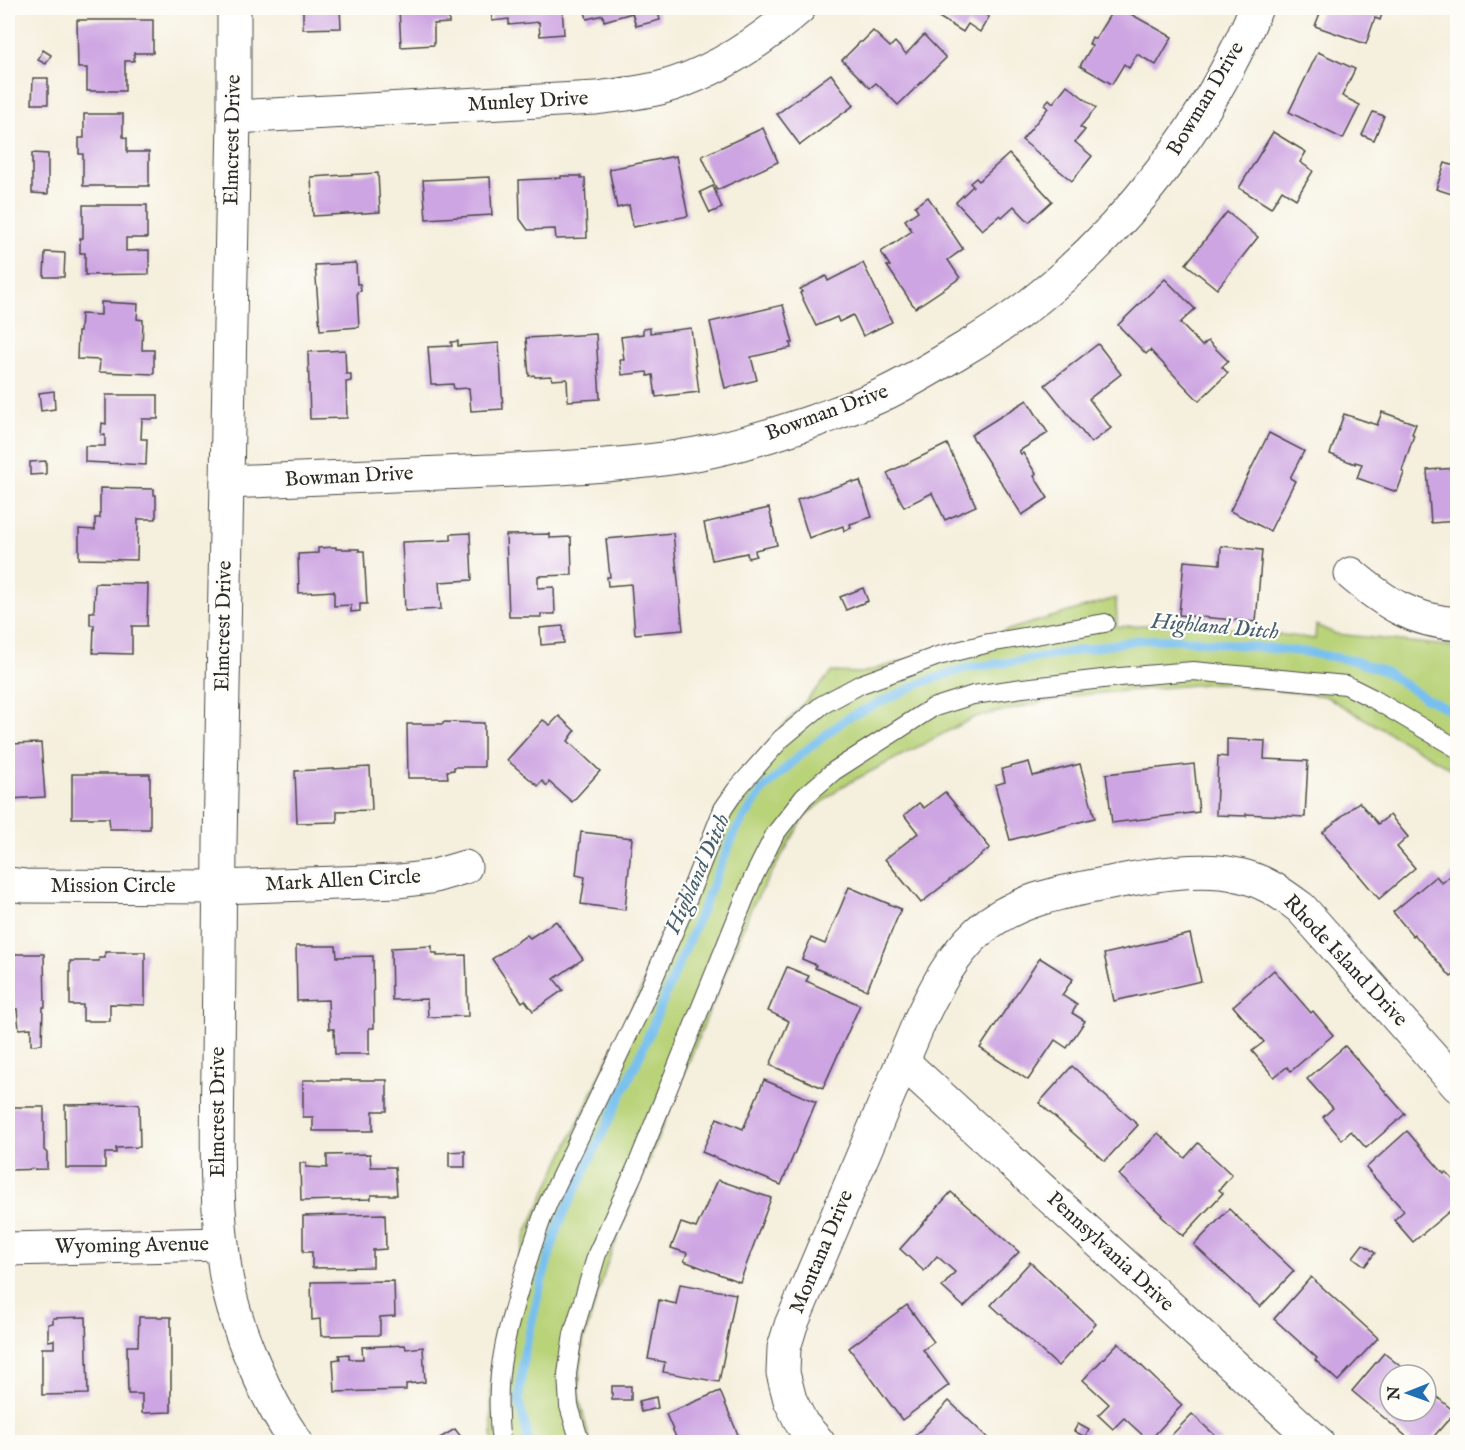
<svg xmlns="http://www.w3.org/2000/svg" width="1465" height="1450" font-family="'IM FELL English',serif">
  <rect width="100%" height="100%" fill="#fdfcf7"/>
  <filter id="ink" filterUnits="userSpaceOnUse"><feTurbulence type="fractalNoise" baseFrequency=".0167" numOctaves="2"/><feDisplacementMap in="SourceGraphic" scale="12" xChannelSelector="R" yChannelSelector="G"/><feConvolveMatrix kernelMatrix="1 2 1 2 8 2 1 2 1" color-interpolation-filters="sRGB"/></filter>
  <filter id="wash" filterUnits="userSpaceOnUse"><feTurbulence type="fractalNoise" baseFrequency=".008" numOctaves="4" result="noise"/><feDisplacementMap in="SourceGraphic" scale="24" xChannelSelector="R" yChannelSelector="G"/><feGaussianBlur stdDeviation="1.35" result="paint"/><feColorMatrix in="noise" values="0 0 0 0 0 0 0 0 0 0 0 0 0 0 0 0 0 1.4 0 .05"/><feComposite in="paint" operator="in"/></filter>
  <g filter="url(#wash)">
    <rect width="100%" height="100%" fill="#f5efdd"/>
    <path fill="#b9d379" stroke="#727f52" stroke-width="1.5" d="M1116,598l1,29 65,-5 133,17 1,-14 20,9 121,13v125l-132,-76 -108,-13 -139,12 -103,22 -132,69 -38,30 -54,92 -143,353 -25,81 -5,51 12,49h-98l-1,-66 35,-143 152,-322 64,-139 90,-100 30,1z"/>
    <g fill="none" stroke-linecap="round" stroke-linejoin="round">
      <path stroke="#77bfef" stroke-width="9" d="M529,1442l-10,-42 5,-46 18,-74 17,-56 78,-162 99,-232 27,-40 37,-35 47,-37 74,-35 45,-15 52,-7 120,-21 41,-1 126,13 50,9 31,11 39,26 33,16"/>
    </g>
    <g id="blocks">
      <g fill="#cda5e2">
        <path d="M303,8h37l1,20 -38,1z"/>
        <path d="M399,8h71v7l-21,1v7l-15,1v21l-33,2z"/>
        <path d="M491,8h71l2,26 -24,2 -1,-14 -30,3v-6l-17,2z"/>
        <path d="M584,8h73l3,12 -24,6 -4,-13 -28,8 -1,-6 -16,4z"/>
        <path d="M943,8h34h-1l13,9 -9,15 -12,-8 -5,8 -26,-16z"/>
        <path d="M1114,8h6l52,29 -16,28 -19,-11 -8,14 -5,-4 -12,20 -32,-18 12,-20 -3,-2 3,-7 3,2z"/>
        <path d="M1322,8h62l-4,12 -5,-2 -9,26 -51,-18z"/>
        <path d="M77,20h76v33h-19v8h-9v30h-38v-23h-9z"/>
        <path d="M873,31l17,16 5,-5 11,12 18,-19 22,23 -48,47 -22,-22 -6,5 -28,-28 18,-18h2z"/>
        <path d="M43,50l8,5 -5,9 -8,-4z"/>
        <path d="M1318,52l37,17 -13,27 18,9 -17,34 -54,-27z"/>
        <path d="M831,74l23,31 -54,40 -23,-31z"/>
        <path d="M33,78h15v26h-16z"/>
        <path d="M1067,85l29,23 -16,19 5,3 -10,12 17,14 -20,25 -50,-41 26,-32 -4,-3 5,-6 4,4z"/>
        <path d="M1373,112l11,4 -10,24 -12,-5z"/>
        <path d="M84,114h39v23l4,1v14h22v34h-66v-32h-4v-16h5z"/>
        <path d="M763,128l15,34 -61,28 -15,-34z"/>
        <path d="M1273,132l33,20 -6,10 13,9 -17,28 -14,-9 -11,18 -32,-20z"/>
        <path d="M32,153l16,1v40l-16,-1z"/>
        <path d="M1009,154l43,47 -23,21 -15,-16 -12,11 -2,-2 -18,15 -26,-28 17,-16 -3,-3 6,-5 3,3z"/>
        <path d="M676,156l12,60 -55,11 -4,-22 -12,3 -8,-39z"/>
        <path d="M1445,163l13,4v29l-22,-7z"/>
        <path d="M378,173l2,39 -67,4 -2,-39z"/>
        <path d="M561,176h20v2h4l2,60 -31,1 -1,-10 -27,1 -8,-11 -1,-39 42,-2z"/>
        <path d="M490,177l2,38 -66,4 -3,-39z"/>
        <path d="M713,186l9,22 -12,5 -10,-21z"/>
        <path d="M928,197l35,52 -15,11 12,18 -45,30 -28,-42h3l-9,-14 31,-21 -7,-11 13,-9 -3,-5z"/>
        <path d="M83,205h64v33h-21v13l23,-1v24l-64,1v-22h-5v-15h3z"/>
        <path d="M1227,212l31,25 -41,52 -31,-25z"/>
        <path d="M45,252l20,1 -1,24h-20z"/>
        <path d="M356,263l1,21h3l1,7 -4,1 2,35 -39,3 -5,-65z"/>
        <path d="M863,263l29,59 -29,14 -10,-21 -14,7 -2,-5 -21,9 -16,-33 2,-1 -2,-3 26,-13 2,5z"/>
        <path d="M1165,279l30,30 -15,14 22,23 6,-5 20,20 -6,6 6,6 -29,28 -49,-51 -4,4 -28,-29z"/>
        <path d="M101,302l37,2 -1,15 6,1 -1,30h12v24l-55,-2 1,-12 -23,-1 1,-27h2l1,-18 20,1z"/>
        <path d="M783,305l10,38h-3l1,5 -40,9 6,23 -32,8 -15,-66z"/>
        <path d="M650,328v5l41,-5 8,64 -43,5 -3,-22 -5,1 -1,-4 -25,3 -2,-15h4l-3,-23 22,-3v-5z"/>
        <path d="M596,334l4,65 -32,2 -1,-22 -15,1 -1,-4 -16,1 -1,-2 -5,1 -3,-38z"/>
        <path d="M458,341v5l41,-3 4,66 -32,2 -2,-23 -15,1 -1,-5 -17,1v-1h-5l-3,-37 24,-1 -1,-4z"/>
        <path d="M1098,344l23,30 -32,25 22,29 -20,15 -46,-58z"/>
        <path d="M345,350l1,24h5v7l-5,1 1,36 -37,1 -2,-67z"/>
        <path d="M54,391l1,18 -14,2 -2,-18z"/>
        <path d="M106,395h52v24h-16l-1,20h6l-1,26 -61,-3v-16h20v-11h-4l1,-12 4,1z"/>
        <path d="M1027,400l21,33 -29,18 2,3 2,-1 13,21 -2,2 14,22 -26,17 -51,-80z"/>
        <path d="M1382,412l34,12 -4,10 2,1 -12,36 2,2 -7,19 -40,-14 5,-14 -7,-2v2l-25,-10 14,-40 33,11z"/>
        <path d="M1269,433l35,18 -14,27 5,3 -25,50 -40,-20z"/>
        <path d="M947,444l29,62 -31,14 -13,-27 -28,14 -17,-34z"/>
        <path d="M46,461v13l-16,1v-13z"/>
        <path d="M1458,468v53l-27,2 -4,-53z"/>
        <path d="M853,481v2l7,-2 12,36 -22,7 1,4 -7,3 -1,-5 -34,12 -12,-38z"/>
        <path d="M100,488l54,1v6h2v24h-18l-1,41 -58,-1v-30l16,1v-12h5z"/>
        <path d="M769,508l8,37 -22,5 1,6 -8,2 -1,-5 -35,7 -8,-37z"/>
        <path d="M470,533l2,47 -33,2 2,27 -36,2 -3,-69 49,-2v-6z"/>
        <path d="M673,533l10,97 -48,4 -4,-50 -23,2 -1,-9h3l-4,-38z"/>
        <path d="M550,534v4l21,-1 1,38 -34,1v12l16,-1 1,27h-14v3h-32l-3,-82z"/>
        <path d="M1221,546l41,4 -6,72 -77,-7 5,-54 36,3z"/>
        <path d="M336,547v2h23v2h5l3,53h-7v7l-9,1v-7l-17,1v-15l-35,2 -1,-39 20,-1v-5z"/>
        <path d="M95,583l53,1 -1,42h-15v28l-39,-1 1,-28h-4v-13h4z"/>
        <path d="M863,588l5,13 -22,9 -6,-13z"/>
        <path d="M563,626l1,17 -23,2 -1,-17z"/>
        <path d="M559,716l16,15 -7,10 32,30 -28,31 -23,-20 -2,4 -5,-5 -4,5 -31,-26 36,-40 7,5z"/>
        <path d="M443,722l41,1v44h-30v3l-7,1 1,7h-40l-1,-54h36z"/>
        <path d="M1227,739l38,2 -1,18 44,2 -3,56 -59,-3v2l-30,-1 2,-59 9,1z"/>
        <path d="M41,743l4,54 -37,2v-55z"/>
        <path d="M1029,762l4,14 47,-12 15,54 -85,22 -15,-55 10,-3 -3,-13z"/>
        <path d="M1194,764l5,48 -87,11 -6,-49z"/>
        <path d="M370,767l2,43 -35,1v11l-40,1 -2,-52z"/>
        <path d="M72,774h78v55h-40l-1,-11h-37z"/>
        <path d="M945,792l45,56 -69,55 -36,-44 33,-26 -14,-18 15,-12 5,5z"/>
        <path d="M1359,802l19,22 12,-9 18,22 -11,10 18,21 -36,31 -56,-67z"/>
        <path d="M581,832l51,6 -7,72 -44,-6 4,-27 -9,-2z"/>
        <path d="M1455,872l3,3v97l-7,5 -37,-43 -1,2 -20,-24 43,-36 6,7z"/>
        <path d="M849,887l52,22 -34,81 -52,-22 1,-3 -14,-6 9,-21 14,6z"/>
        <path d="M556,921l27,38 -29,20 9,11 -30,21 -8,-11 -3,2 -30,-43 35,-24 3,3z"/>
        <path d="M1190,934l11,47 -87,20 -10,-47z"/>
        <path d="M296,946h40l1,11 36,-1 1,72h-5v26h-34l-1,-25h-5l-1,-29 -31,1z"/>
        <path d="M432,946v7h5v3l29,-1 2,61 -40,1 -1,-18 -35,1 -1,-52z"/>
        <path d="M105,952h40v53l-35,-1v17h-27v-16h-13v-44h29v-3h6z"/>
        <path d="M8,954h36l1,53h-2l-1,37 -11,1v-17l-12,1 -2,-20h-9z"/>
        <path d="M1040,958l33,21 -11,16 15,10 -5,8 13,8 -18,27 -12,-8 -27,40 -48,-32z"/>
        <path d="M787,967l22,9 -3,5 54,24 -37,83 -53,-23 19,-44 -21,-10z"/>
        <path d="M1274,970l37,43 2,-2 20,24 -42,36 -4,-4 -13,10 -22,-26 12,-9 -31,-36z"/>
        <path d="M1345,1046l60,68 -39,34 -15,-17 -9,9 -19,-23 10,-9 -26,-29z"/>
        <path d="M1072,1066l66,59 -33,36 -66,-58z"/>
        <path d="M303,1080h84v31h-14v20h-60v-14h-10z"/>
        <path d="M764,1080l52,22 -35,83 -79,-33 15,-34 26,11z"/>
        <path d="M139,1104l1,43 -24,1v5h-11v15h-39l-1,-63z"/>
        <path d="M8,1107h36v43l3,3v16l-39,1z"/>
        <path d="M1407,1131l37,43 2,-2 12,13v19l-45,38 -19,-22 10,-9 -38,-43z"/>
        <path d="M1158,1133l27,25 13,-15 34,32 -13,15 4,3 -40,43 -22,-20 1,-1 -43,-40z"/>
        <path d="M465,1151v16h-16v-15z"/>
        <path d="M370,1154l1,13h24l2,28h-26v4l-70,2 -1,-38h6v4l21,1v-13z"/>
        <path d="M718,1180l53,18 -31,84 -56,-21 3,-8 -16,-5 10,-25 15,5z"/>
        <path d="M951,1192l68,60 -55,55 -22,-20 13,-15 -18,-16 -13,15 -24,-22z"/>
        <path d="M1229,1209l65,62 -34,36 -66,-62z"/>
        <path d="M385,1214l1,35 -13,1v17l-61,1v-16h-9v-36z"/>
        <path d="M1363,1244l12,9 -10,13 -12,-9z"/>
        <path d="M1030,1262l66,62 -38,42 -67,-61z"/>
        <path d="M1311,1277l67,61 -40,43 -23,-21 2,-2 -43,-39z"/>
        <path d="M394,1281l1,35 -15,1v18l-59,1 -1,-17 -8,1 -1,-38z"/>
        <path d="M680,1284l56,10 -17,88 -56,-10 2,-10 -17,-3 11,-59 17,4z"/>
        <path d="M907,1305l27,37 -11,8 26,35 -47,35 -53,-72z"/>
        <path d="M86,1317l2,77 -46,1v-47h12v-8l-6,1v-17l5,-1v-5z"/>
        <path d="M139,1317h32v95l-29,1v-19h-14l-1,-48h11z"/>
        <path d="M1118,1343l64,62 -33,36 -25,-23 -11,11 -15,-14 11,-11 -26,-24z"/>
        <path d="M405,1345l1,4 17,-2 2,35 -19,2v6l-71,2 -2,-32 7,-1 -1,-4 10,-1v5h14l-1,-12z"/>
        <path d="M1384,1353l27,22h-21v36h36v-23l29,24 -26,30h-16l-61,-51z"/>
        <rect x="612" y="1386" width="19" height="14"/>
        <path d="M720,1391l21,51h-63l-12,-28z"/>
        <path d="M656,1397l2,11 -17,4 -2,-11z"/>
        <path d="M949,1401l43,41h-83z"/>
        <path d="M1192,1414l30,28h-57z"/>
        <path d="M1078,1424l11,6 -4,7 -11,-6z"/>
        <path d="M455,1429l10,13h-32z"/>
      </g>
    </g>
  </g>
  <g filter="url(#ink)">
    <use href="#blocks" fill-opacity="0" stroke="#494846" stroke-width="1.5"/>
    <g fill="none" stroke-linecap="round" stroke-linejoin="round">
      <g stroke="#494846" stroke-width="20">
        <g id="service">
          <path d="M502,1442c-3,-8 -3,-17 -3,-27 -3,-46 9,-89 22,-132 8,-27 16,-54 27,-80l92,-193 42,-97 41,-104 13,-19 45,-51 41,-34 39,-21 77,-28 51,-13 116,-20"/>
          <path d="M580,1442l-11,-36 -2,-32 6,-40 24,-80 39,-86 117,-290 22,-44 29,-37 30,-26 98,-63 41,-13 50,-7 97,-11 73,-6 153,14 26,13 86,51"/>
        </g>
      </g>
      <g stroke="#494846" stroke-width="35">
        <g id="minor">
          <path d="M234,117l362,-19c22,-3 44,-5 64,-10 53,-14 99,-45 139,-80"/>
          <path d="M227,482c87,-4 175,-7 262,-11 69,-3 139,-5 207,-17 43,-8 83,-21 124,-35 22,-8 46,-16 68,-27 24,-12 46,-25 69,-39 24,-14 49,-30 71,-47 98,-76 181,-184 228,-298"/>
          <path d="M1351,574c33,28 61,47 107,50"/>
          <path d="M8,884l17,2 194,1 180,-6 32,-4 34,-10"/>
          <path d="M903,1062l414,380"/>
          <path d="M818,1442l-16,-18 -12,-24 -7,-27 1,-25 7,-23 130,-307c16,-33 31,-62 58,-87 37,-33 90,-40 136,-49 36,-7 87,-16 123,-7 25,5 43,18 63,33l157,178"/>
        </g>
      </g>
      <g stroke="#494846" stroke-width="35">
        <g id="tertiary">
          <path d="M234,8v109c-5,242 -10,485 -14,728 -1,74 -2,148 -2,222 -1,70 -3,140 8,209 9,52 40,123 70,166"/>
          <path d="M8,1249l214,-5"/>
        </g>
      </g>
      <use href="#service" stroke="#fff" stroke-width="18"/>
      <use href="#minor" stroke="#fff" stroke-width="33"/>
      <use href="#tertiary" stroke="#fff" stroke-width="33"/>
    </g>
  </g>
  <g text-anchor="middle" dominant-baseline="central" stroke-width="4.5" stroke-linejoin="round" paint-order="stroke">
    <g font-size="21" fill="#2b2b2b" stroke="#fdfcf7">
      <text transform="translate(1206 99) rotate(-59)">Bowman Drive</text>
      <text transform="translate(528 102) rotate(-3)">Munley Drive</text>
      <text transform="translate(233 140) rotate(-89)">Elmcrest Drive</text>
      <text transform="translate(827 413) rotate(-20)">Bowman Drive</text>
      <text transform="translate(349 477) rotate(-3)">Bowman Drive</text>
      <text transform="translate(224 626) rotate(-89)">Elmcrest Drive</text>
      <text transform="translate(343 881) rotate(-3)">Mark Allen Circle</text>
      <text x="113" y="886">Mission Circle</text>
      <text transform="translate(1345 961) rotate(47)">Rhode Island Drive</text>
      <text transform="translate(218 1112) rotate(-90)">Elmcrest Drive</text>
      <text transform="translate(132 1246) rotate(-1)">Wyoming Avenue</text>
      <text transform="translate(822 1252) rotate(-67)">Montana Drive</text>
      <text transform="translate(1110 1252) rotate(43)">Pennsylvania Drive</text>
    </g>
    <g font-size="22" font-style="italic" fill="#465f70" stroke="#fdfcf7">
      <text transform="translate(1215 627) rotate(5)">Highland Ditch</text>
      <text transform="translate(698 874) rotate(-66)">Highland Ditch</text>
    </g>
  </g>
  <rect width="1465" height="1450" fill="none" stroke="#fdfcf7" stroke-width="30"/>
  <g transform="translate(1408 1393) rotate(269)"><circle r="28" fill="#fdfcf7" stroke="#a9a8a5" stroke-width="1.5"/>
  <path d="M0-4.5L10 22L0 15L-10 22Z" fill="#1f6fb2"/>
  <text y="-9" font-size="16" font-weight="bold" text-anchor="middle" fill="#2b2b2b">N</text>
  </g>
</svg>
